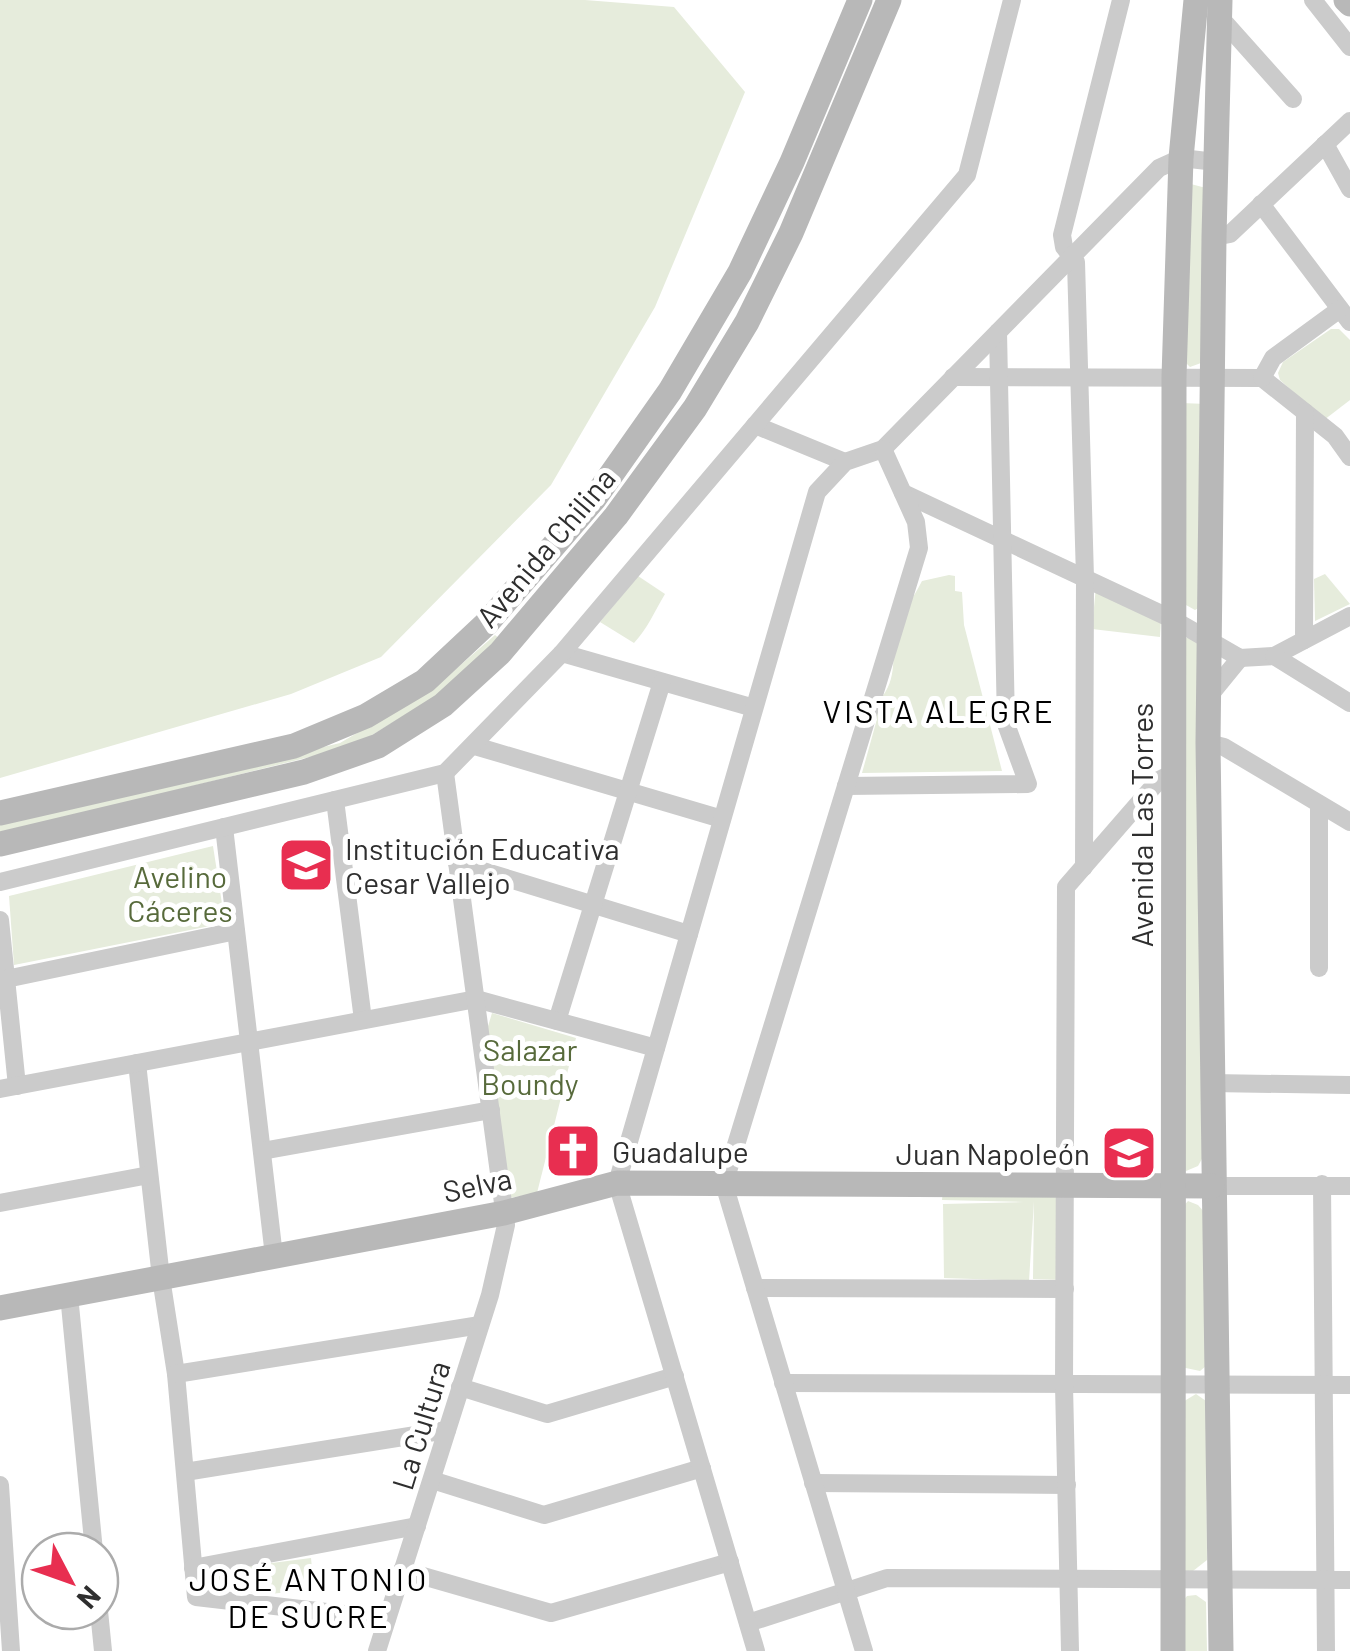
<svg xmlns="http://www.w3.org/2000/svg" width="1350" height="1651" font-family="Barlow,sans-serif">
  <rect width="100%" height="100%" fill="#fff"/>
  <g fill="#e6ecdc">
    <path d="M0,0h585l89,7 71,85 -90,215 -104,178 -170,172 -90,37 -291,84z"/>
    <path d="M1187,183l19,5 -5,175 -11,4 -8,-8z"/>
    <path d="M1331,329h8l11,11v60l-26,20 -44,-40 -2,-7 5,-11z"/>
    <path d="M1181,403l26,1 -7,203 -5,3 -9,-5z"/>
    <path d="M1325,574l25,30 -35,17 -1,-42z"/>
    <path d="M949,575l6,1v15l7,1 2,33 38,146 -140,2 15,-54 -4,-4 1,-10c26,-22 16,-46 23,-74 4,-17 17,-34 25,-50z"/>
    <path d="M638,576l27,18c-11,18 -17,34 -31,49l-34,-21z"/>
    <path d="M1096,586l65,32 -1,19 -68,-8z"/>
    <path d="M495,635l6,5 -63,55 -84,51 -354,88v-10l340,-81 94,-55z"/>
    <path d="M1184,638h16l3,519 -5,9 -12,5 -5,-5z"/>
    <path d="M213,846l12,77 -211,42 -5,-69z"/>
    <path d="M492,1013l84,25 -39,155 -27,5 -24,-165z"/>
    <path d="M943,1189l120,2 -2,89 -28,-1 1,-78 -5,80 -85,-3 -1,-74 81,-2 -82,-2z"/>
    <path d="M1188,1201l10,4 6,7 2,154 -6,5 -19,-4 -1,-157z"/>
    <path d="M1196,1394l10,7 1,159 -14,11h-9l-3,-168z"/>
    <path d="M311,1558l3,31 -52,6 -38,-9 -9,-12 9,-5z"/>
    <path d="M1196,1595l10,7 1,49h-24v-50l4,-5z"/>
  </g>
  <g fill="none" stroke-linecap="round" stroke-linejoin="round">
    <g stroke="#cbcbcb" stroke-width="18">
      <path d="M1313,0l37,47"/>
      <path d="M1218,20l8,4 67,75"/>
      <path d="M1325,144l25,45"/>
      <path d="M1261,204l89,118"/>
      <path d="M1214,237l16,-3 120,-113"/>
      <path d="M953,377l309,1 73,58 15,21"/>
      <path d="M1262,378l11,-20 67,-49"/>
      <path d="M755,425l90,37"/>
      <path d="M903,493l271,127 66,38 34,-2 76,-40"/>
      <path d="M1304,640l1,-228"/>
      <path d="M562,653l192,55"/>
      <path d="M1274,656l76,47"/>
      <path d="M1209,696l31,-38"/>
      <path d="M1208,743l16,4 126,75"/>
      <path d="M475,746l247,73"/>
      <path d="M846,786l182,-2 -22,-60 -8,-392"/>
      <path d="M335,800l28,220"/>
      <path d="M1319,804v164"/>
      <path d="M224,827l50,429"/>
      <path d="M457,863l232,71"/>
      <path d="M1084,867l1,-289 -9,-316 -12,-15 -2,-12 59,-235"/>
      <path d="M0,882l445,-109 117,-120 405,-478 45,-175"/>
      <path d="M0,920l17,166"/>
      <path d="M6,979l230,-48"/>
      <path d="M557,1021l105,-339"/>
      <path d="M137,1063l24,215 15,96 20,223 191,22"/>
      <path d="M1211,1083l139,2"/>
      <path d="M0,1089l476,-90 180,49"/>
      <path d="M262,1151l229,-41"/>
      <path d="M1322,1184l4,467"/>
      <path d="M1212,1186h138"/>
      <path d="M0,1203l149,-28"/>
      <path d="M755,1288l310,1"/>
      <path d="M69,1295l25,256"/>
      <path d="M176,1374l304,-49"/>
      <path d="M783,1383l567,2"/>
      <path d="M460,1387l87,27 128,-38"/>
      <path d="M185,1472l262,-42"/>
      <path d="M432,1480l112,35 158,-47"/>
      <path d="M813,1483l254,2"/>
      <path d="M0,1485l11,166"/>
      <path d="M193,1568l224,-42"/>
      <path d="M402,1570l149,43 179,-51"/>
      <path d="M99,1611l4,40"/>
      <path d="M748,1623l139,-45 463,2"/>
      <path d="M377,1651l113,-356 16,-70 -61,-452"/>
      <path d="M756,1651l-139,-468 200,-691 28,-30 38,-13 276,-281 22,-10 35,4"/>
      <path d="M864,1651l-140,-467 195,-636 -3,-26 -33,-73"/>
      <path d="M1070,1651l-6,-266 2,-498 93,-107 14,-7"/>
    </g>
    <g stroke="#b8b8b8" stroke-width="25">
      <path d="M1220,0l-6,237 -6,506 13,908"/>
      <path d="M1346,0l4,4"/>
      <path d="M0,813l294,-67 72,-30 59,-35 62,-58 107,-124 76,-108 70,-119 52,-110 68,-162"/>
      <path d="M0,844l304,-72 74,-26 65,-41 57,-52 116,-137 79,-108 52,-86 44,-89 98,-233"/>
      <path d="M0,1308l504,-95 113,-30 595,3"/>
      <path d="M1173,1651l1,-1274 7,-219 15,-158"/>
    </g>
  </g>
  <defs>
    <g id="school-square" transform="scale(2.875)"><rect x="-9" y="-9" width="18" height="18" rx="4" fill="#e82e50" stroke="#fff"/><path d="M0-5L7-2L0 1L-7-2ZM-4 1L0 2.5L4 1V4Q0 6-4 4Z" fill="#fff"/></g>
    <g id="church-square" transform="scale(2.875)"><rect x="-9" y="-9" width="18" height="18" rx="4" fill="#e82e50" stroke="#fff"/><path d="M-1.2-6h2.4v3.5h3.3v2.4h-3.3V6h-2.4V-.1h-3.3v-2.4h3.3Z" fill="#fff"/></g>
  </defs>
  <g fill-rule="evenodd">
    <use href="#school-square" x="306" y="865"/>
    <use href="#church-square" x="573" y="1151"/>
    <use href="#school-square" x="1129" y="1153"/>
  </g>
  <g text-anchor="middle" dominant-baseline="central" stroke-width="10" stroke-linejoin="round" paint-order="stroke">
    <g font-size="30" fill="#2e2e2e" stroke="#fff">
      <text transform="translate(545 547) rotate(-50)">Avenida Chilina</text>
      <text transform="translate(1141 825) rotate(-90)">Avenida Las Torres</text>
      <text transform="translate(477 1184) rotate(-12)">Selva</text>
      <text transform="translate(420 1425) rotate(-73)">La Cultura</text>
    </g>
    <g font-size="30" fill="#2e2e2e" stroke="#fff" text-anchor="start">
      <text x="345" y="848">Institución Educativa<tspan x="345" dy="34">Cesar Vallejo</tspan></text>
      <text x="612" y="1151">Guadalupe</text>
      <text x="1090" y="1153" text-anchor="end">Juan Napoleón</text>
    </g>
    <g font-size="30" fill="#576a3b" stroke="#fff">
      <text x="180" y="876">Avelino<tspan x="180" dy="34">Cáceres</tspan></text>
      <text x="530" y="1049">Salazar<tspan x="530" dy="34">Boundy</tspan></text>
    </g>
    <g font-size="32" letter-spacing="2.5" fill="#000" stroke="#fff">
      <text x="939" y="710">VISTA ALEGRE</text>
      <text x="309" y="1578">JOSÉ ANTONIO<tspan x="309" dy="37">DE SUCRE</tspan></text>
    </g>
  </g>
  <g transform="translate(70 1581) rotate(131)"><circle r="48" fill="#ffffff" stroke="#ababab" stroke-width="2.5"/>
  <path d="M0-8L18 38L0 25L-18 38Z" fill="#e82e50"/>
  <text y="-15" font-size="28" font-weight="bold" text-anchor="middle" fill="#2e2e2e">N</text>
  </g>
</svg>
